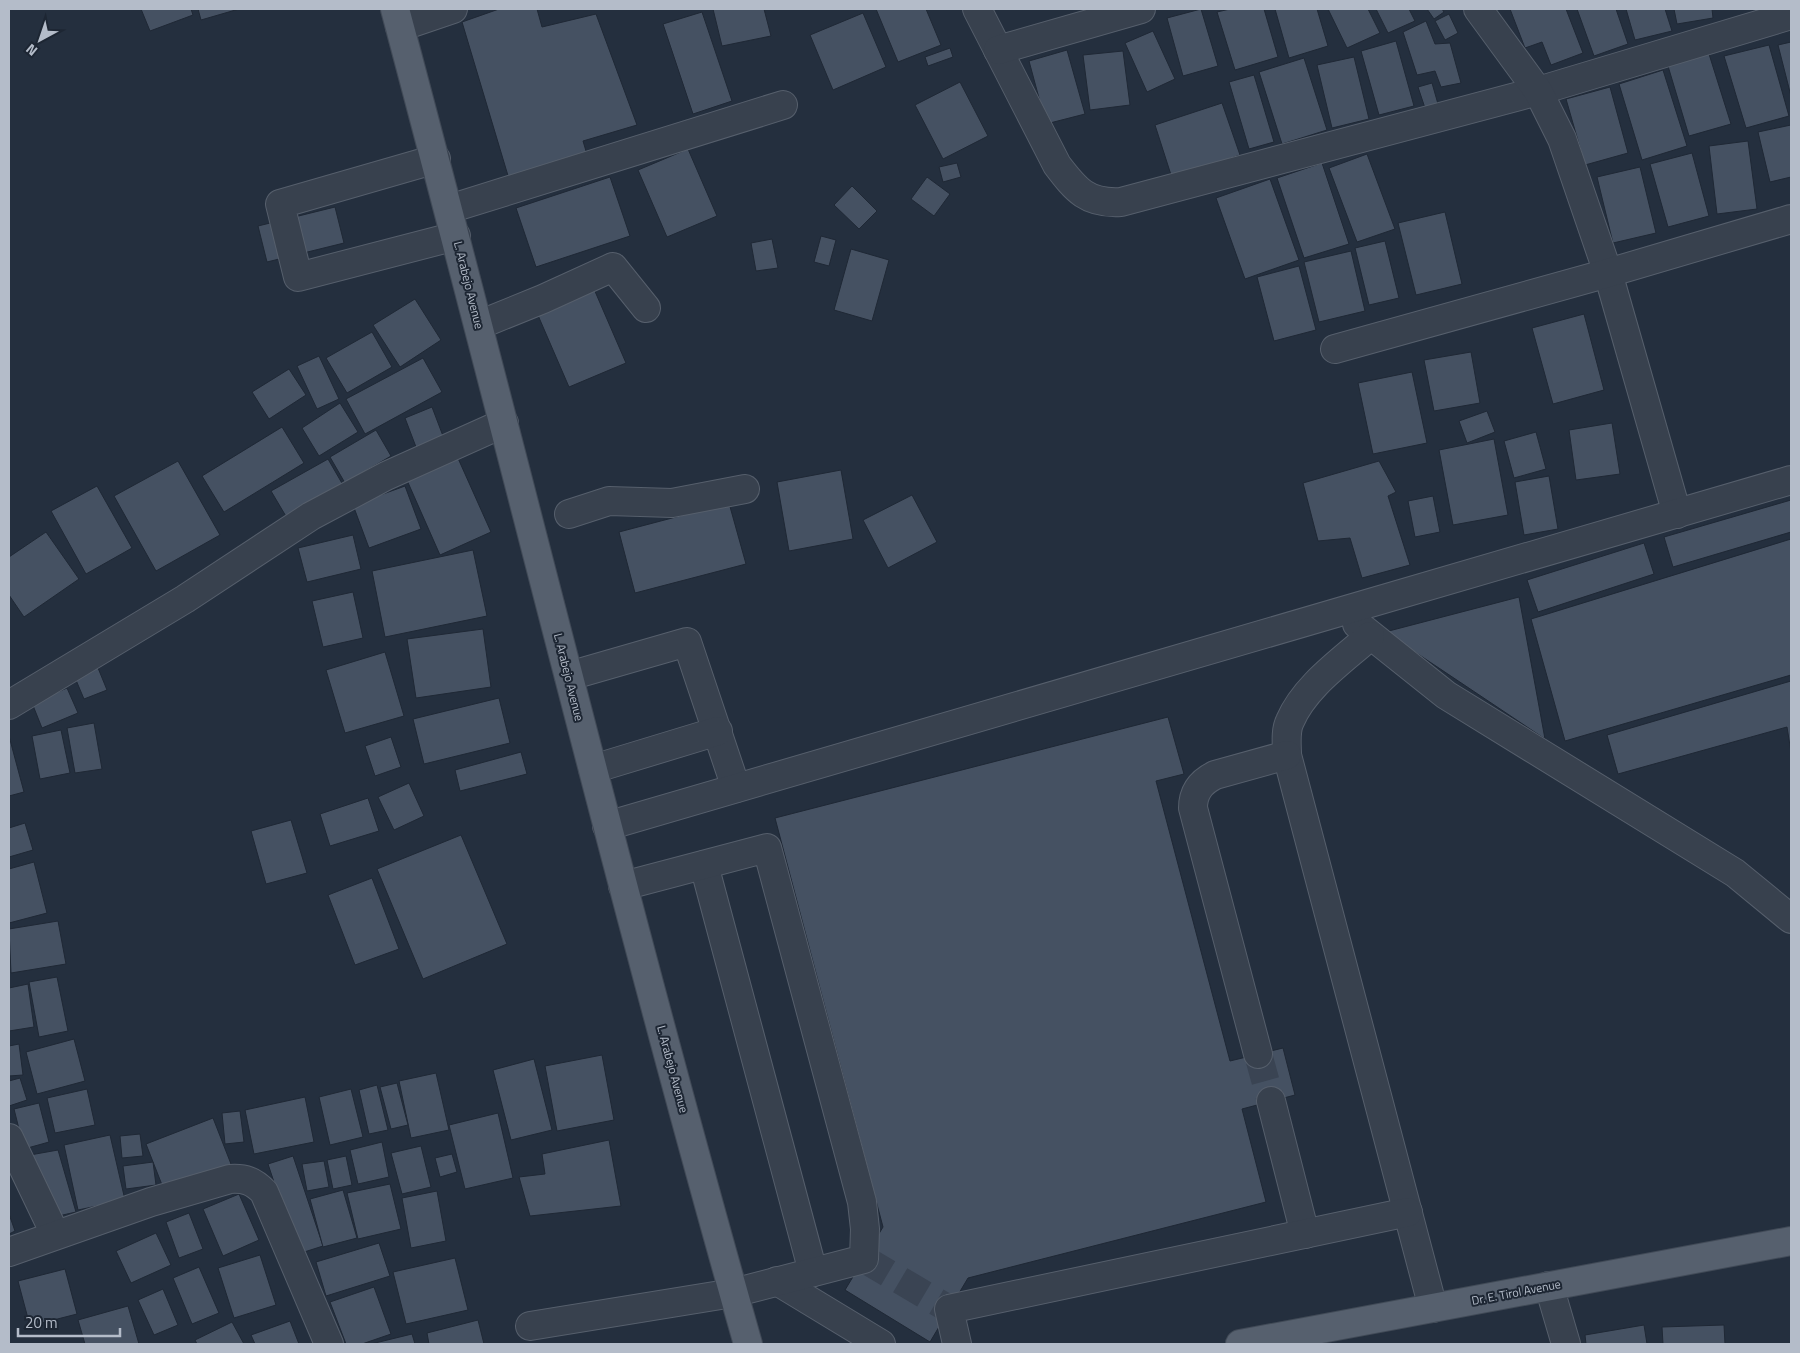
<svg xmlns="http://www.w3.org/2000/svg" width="1800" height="1353" font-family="'Titillium Web',sans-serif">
  <rect width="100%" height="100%" fill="#242f3e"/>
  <g fill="#455162" stroke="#1f2835">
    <path d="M141,9h50l2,6 -43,16z"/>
    <path d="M198,9h41l-38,11z"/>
    <path d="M499,9h38l5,18 54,-13 41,111 -54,16 6,20 -80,18 -47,-157z"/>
    <path d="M713,9h51l7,27 -49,10z"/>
    <path d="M876,9h50l15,36 -43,17z"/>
    <path d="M1201,9l17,57 -35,10 -16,-58z"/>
    <path d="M1230,9h34l14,48 -43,13 -18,-58z"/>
    <path d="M1275,9h42l11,37 -39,12z"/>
    <path d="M1328,9h40l12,24 -33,15z"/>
    <path d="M1376,9h33l6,12 -27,12z"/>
    <path d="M1427,9h15l2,3 -10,7z"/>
    <path d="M1510,9h56l17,44 -32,12 -9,-23 -17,6z"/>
    <path d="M1577,9h39l12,35 -34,12z"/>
    <path d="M1626,9h39l7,22 -37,9z"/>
    <path d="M1674,9h38l1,9 -36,6z"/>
    <path d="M702,12l30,89 -39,13 -30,-90z"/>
    <path d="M863,13l23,54 -53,23 -23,-55z"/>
    <path d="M1449,14l9,19 -13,7 -10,-19z"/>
    <path d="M1426,21l9,23 15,-1 11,40 -20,4 -6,-16 -18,4 -14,-43z"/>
    <path d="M1153,31l22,48 -28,13 -22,-49z"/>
    <path d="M1396,41l18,65 -35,9 -18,-64z"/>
    <path d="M1791,42v54l-13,-51z"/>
    <path d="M1769,45l20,71 -43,12 -22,-72z"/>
    <path d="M950,48l3,9 -25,9 -3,-9z"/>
    <path d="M1067,50l18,64 -39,10 -17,-63z"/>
    <path d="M1123,51l7,54 -40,5 -7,-55z"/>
    <path d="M1709,54l22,70 -42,12 -21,-70z"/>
    <path d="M1354,57l15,62 -37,9 -15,-63z"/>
    <path d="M1304,58l23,72 -45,14 -23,-72z"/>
    <path d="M1663,70l24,76 -45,14 -23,-76z"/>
    <path d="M1254,75l20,67 -25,7 -20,-67z"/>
    <path d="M960,82l28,54 -45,23 -28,-54z"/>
    <path d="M1432,83l6,21 -13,4 -7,-21z"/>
    <path d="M1610,87l18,66 -43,12 -19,-66z"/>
    <path d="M1222,103l18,52 -68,23 -17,-53z"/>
    <path d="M1791,125v52l-21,5 -12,-50z"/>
    <path d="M1748,141l9,68 -40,5 -8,-68z"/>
    <path d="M688,149l29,67 -50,21 -29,-67z"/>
    <path d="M1692,153l17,63 -41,11 -18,-63z"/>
    <path d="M1367,154l28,75 -38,13 -28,-74z"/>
    <path d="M957,163l4,14 -18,5 -4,-15z"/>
    <path d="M1322,163l27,81 -45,14 -27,-80z"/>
    <path d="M1640,167l16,66 -43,10 -16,-66z"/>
    <path d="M610,177l20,59 -94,31 -20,-59z"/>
    <path d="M927,177l23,17 -16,22 -23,-17z"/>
    <path d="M1270,179l29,81 -54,19 -29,-81z"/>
    <path d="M852,186l25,25 -18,18 -25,-24z"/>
    <path d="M335,207l9,36 -77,19 -9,-36z"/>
    <path d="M1445,212l17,72 -46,11 -18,-72z"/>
    <path d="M821,236l15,4 -7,26 -15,-4z"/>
    <path d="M772,239l6,29 -22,3 -5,-28z"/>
    <path d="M1385,241l14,57 -30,7 -14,-57z"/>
    <path d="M851,249l38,11 -17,61 -38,-11z"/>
    <path d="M1351,251l14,60 -46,11 -15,-60z"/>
    <path d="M1299,266l17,64 -42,11 -17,-64z"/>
    <path d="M594,289l32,74 -57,24 -32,-74z"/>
    <path d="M415,299l26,41 -41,27 -27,-42z"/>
    <path d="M1584,314l20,76 -51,14 -21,-76z"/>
    <path d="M372,332l20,35 -45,26 -21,-35z"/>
    <path d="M1471,352l9,51 -46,8 -10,-51z"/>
    <path d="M319,356l20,43 -22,10 -20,-43z"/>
    <path d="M423,358l19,34 -77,42 -19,-35z"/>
    <path d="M289,369l17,26 -37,24 -17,-27z"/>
    <path d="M1412,372l15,71 -54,11 -15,-71z"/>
    <path d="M340,403l18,29 -39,24 -17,-28z"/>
    <path d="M432,407l11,29 -27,11 -11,-29z"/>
    <path d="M1487,411l8,21 -28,11 -8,-22z"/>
    <path d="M1612,423l8,51 -44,6 -7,-50z"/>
    <path d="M282,427l22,36 -80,49 -22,-36z"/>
    <path d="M376,430l15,26 -46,27 -15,-26z"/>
    <path d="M1536,432l10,37 -32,9 -10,-37z"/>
    <path d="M1494,439l14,76 -55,10 -14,-75z"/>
    <path d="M457,456l34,76 -51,23 -34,-77z"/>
    <path d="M328,459l15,26 -56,33 -16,-27z"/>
    <path d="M178,461l42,74 -64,36 -42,-75z"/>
    <path d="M1379,461l17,31 -8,4 22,69 -48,13 -12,-40 -32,3 -15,-58z"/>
    <path d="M841,470l12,69 -64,12 -12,-69z"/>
    <path d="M1549,476l9,53 -34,6 -9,-53z"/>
    <path d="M97,486l35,62 -46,26 -35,-63z"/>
    <path d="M405,486l16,43 -52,19 -16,-43z"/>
    <path d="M912,495l25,47 -49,26 -25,-48z"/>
    <path d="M1433,496l7,36 -25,5 -7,-36z"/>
    <path d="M1791,500v32l-118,35 -9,-30z"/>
    <path d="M729,503l17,61 -111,29 -16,-61z"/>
    <path d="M46,532l33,47 -55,38 -15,-22v-38z"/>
    <path d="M353,535l8,34 -54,13 -9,-34z"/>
    <path d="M1791,539v136l-226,66 -34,-122z"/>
    <path d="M1644,543l10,31 -116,38 -11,-32z"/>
    <path d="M473,550l14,66 -102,21 -13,-66z"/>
    <path d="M353,592l10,46 -40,9 -11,-46z"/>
    <path d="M1519,597l26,142 -160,-107z"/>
    <path d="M483,629l8,58 -75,11 -9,-59z"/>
    <path d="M385,652l19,64 -59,17 -19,-63z"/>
    <path d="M96,663l11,27 -23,9 -11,-26z"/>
    <path d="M1791,681v71l-4,-25 -169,47 -11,-39z"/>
    <path d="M67,688l11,25 -36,15 -10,-25z"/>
    <path d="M499,698l11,45 -86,21 -11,-45z"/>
    <path d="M1168,717l16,57 -28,7 74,280 53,-13 12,47 -53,14 24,93 -298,76 -38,64 -85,-52 38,-63 -108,-409z"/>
    <path d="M94,723l8,46 -27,4 -8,-45z"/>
    <path d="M61,730l9,43 -30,6 -8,-43z"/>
    <path d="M9,736l15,56 -15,4z"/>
    <path d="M391,737l10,30 -26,9 -10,-30z"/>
    <path d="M521,752l6,22 -67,17 -5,-21z"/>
    <path d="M409,783l15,33 -30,14 -16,-33z"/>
    <path d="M368,798l11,33 -49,15 -10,-32z"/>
    <path d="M291,820l16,53 -41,11 -15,-53z"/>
    <path d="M25,823l8,27 -24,7v-29z"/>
    <path d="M461,835l46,109 -84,35 -46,-110z"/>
    <path d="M34,862l13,51 -38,10v-54z"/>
    <path d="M372,878l27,71 -44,16 -27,-70z"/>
    <path d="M58,921l8,43 -55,9 -2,-44z"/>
    <path d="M57,977l11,54 -29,6 -10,-55z"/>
    <path d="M28,984l6,43 -25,4v-43z"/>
    <path d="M74,1039l11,42 -48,13 -11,-42z"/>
    <path d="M19,1044l4,31 -14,1v-30z"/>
    <path d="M602,1055l12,65 -57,11 -12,-65z"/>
    <path d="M534,1059l18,71 -41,10 -18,-70z"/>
    <path d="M436,1073l13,57 -38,8 -12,-57z"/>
    <path d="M20,1078l7,22 -18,6v-25z"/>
    <path d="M397,1083l11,42 -17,4 -11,-42z"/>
    <path d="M377,1085l11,45 -19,4 -10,-44z"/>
    <path d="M87,1089l8,36 -40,8 -8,-35z"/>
    <path d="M351,1089l12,48 -33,8 -11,-48z"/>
    <path d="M305,1097l9,45 -60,12 -9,-44z"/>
    <path d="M39,1103l10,39 -25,7 -10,-40z"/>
    <path d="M240,1111l4,31 -19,2 -3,-31z"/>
    <path d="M498,1113l15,65 -48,11 -16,-64z"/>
    <path d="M213,1118l18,46 -67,26 -18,-46z"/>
    <path d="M140,1134l3,22 -21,2 -2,-22z"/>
    <path d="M110,1135l15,65 -47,10 -14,-65z"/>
    <path d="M609,1140l12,66 -91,10 -11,-39 26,-3 -3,-20z"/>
    <path d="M382,1142l7,35 -31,7 -8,-34z"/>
    <path d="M421,1146l10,41 -29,7 -11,-41z"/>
    <path d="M58,1150l18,62 -22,5 -24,-62z"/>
    <path d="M452,1154l5,18 -17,5 -5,-19z"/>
    <path d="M293,1156l30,90 -25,8 -30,-90z"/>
    <path d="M346,1156l6,29 -19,4 -6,-29z"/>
    <path d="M324,1161l5,26 -22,4 -5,-27z"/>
    <path d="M153,1162l3,23 -30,4 -3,-23z"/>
    <path d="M390,1184l11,45 -43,10 -11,-46z"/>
    <path d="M343,1190l14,48 -34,9 -13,-48z"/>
    <path d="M437,1191l9,50 -35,7 -9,-50z"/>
    <path d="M239,1194l20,46 -36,16 -20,-47z"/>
    <path d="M189,1213l14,36 -24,9 -13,-36z"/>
    <path d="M9,1214l6,17 -6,3z"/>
    <path d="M156,1233l15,32 -40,18 -15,-32z"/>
    <path d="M379,1243l11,33 -64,20 -10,-34z"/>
    <path d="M260,1255l16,50 -42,13 -16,-50z"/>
    <path d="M455,1258l13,52 -62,14 -13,-52z"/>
    <path d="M199,1267l20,46 -27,11 -19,-46z"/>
    <path d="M65,1269l12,45 -47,12 -12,-45z"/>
    <path d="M374,1287l17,47 -29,10h-16l-16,-42z"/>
    <path d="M163,1289l15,36 -24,10 -16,-35z"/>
    <path d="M128,1306l11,38h-54l-7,-24z"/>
    <path d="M478,1320l6,24h-55l-2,-11z"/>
    <path d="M290,1321l9,23h-44l-4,-9z"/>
    <path d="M232,1322l12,22h-47l-2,-4z"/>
    <path d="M1644,1325l3,19h-61l-1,-9z"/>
    <path d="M1724,1325l1,19h-62l-1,-17z"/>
    <path d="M412,1334l3,10h-44z"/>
  </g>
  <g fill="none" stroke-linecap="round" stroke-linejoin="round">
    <g stroke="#3a4453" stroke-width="28" stroke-dasharray="28 14" stroke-linecap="butt">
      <path d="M1258,1054l13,47"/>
      <path d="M864,1259l85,50"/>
    </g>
    <g stroke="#565f6c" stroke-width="30">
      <g id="minor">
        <path d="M977,9l80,156c19,25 30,39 64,37l417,-111 253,-76"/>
        <path d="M1478,9l60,82 24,48 46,134 69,241"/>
        <path d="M400,27l53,-18"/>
        <path d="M998,50l143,-41"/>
        <path d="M436,159l-156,45 18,73 158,-41"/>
        <path d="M449,209l334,-104"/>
        <path d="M479,325l64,-26 70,-32 33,41"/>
        <path d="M1335,349l273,-76 183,-54"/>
        <path d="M569,514l40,-13 63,2 73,-14"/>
        <path d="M1357,624l89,71 289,178 56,46"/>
        <path d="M1370,636c-28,25 -65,50 -80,85 -5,10 -3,23 -3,34l146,553"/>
        <path d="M569,676l118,-34 49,146"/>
        <path d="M9,705l176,-106 126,-83 75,-40 118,-53"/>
        <path d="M593,769l125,-38"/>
        <path d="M607,826l1184,-346"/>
        <path d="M704,865l109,407"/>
        <path d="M1258,1054l-65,-246c0,-16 8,-26 22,-33l72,-20"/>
        <path d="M1271,1101l34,133"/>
        <path d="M9,1138l46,96"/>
        <path d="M9,1252l142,-50 79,-23c15,-1 23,2 34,13l65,152"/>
        <path d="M777,1281l104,63"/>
        <path d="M1549,1286l17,58"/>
        <path d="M530,1326l203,-33 131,-34 1,-30 -3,-27 -95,-354 -144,38"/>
        <path d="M957,1344l-8,-35 459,-97"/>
      </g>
    </g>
    <g stroke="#414a57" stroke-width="30">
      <g id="major">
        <path d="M395,9c119,445 227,892 353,1335"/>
        <path d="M1240,1344l551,-103"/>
      </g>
    </g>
    <use href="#minor" stroke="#38414e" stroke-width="28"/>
    <use href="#major" stroke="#56606e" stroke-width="28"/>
  </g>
  <g text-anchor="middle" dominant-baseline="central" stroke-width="4" stroke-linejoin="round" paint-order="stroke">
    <g font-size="12" fill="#b4bcc9" stroke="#1d2633">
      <text transform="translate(469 285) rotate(76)">L. Arabejo Avenue</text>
      <text transform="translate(569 677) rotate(76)">L. Arabejo Avenue</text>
      <text transform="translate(673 1069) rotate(75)">L. Arabejo Avenue</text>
      <text transform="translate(1516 1292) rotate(-11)">Dr. E. Tirol Avenue</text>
    </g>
  </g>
  <rect width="1800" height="1353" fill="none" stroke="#b4bcc9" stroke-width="20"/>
  <g transform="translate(40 40) rotate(220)" stroke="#1d2633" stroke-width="4" paint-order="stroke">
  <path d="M0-4L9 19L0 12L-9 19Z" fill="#b4bcc9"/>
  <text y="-8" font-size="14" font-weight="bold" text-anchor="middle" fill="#b4bcc9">N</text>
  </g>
  <path d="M18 1328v8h102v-8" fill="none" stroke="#b4bcc9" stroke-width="2.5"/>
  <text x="25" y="1328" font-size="15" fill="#b4bcc9" stroke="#1d2633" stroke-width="4" paint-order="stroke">20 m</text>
</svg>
